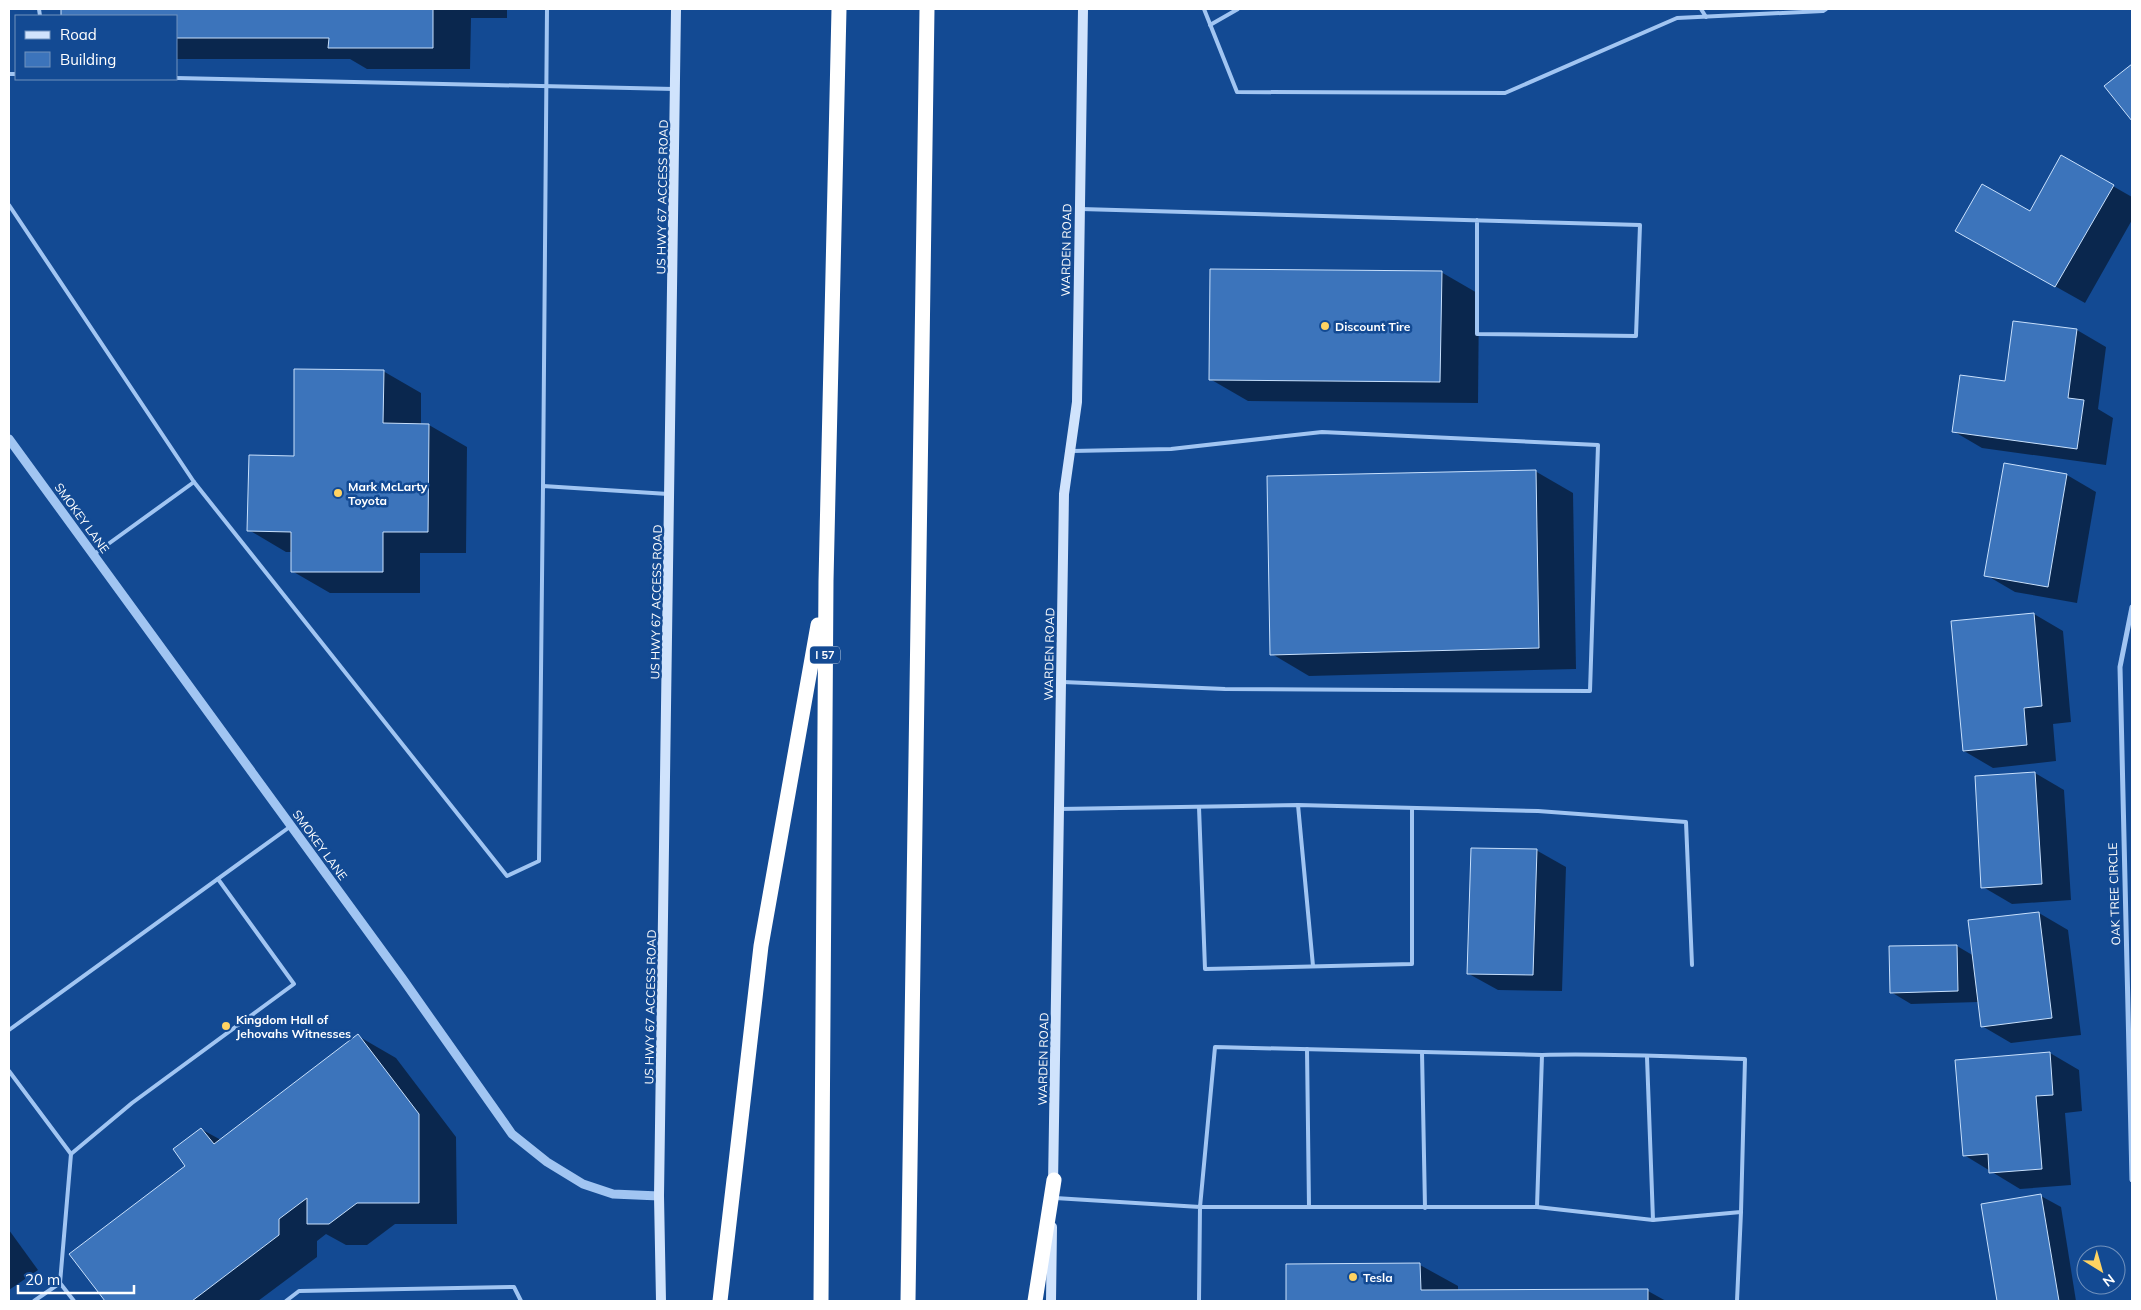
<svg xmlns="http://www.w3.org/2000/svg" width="2141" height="1310" font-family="Mulish,sans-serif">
  <rect width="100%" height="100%" fill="#134a93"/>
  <g fill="#0007">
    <path d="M62,9h445v9h-36l-1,51h-103l-17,-10h-174v-43h-114z"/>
    <path d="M2132,65v54l-26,-33z"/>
    <path d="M2062,157l70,40v23l-47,83 -128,-72 73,-18z"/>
    <path d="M1441,272l38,22 -1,109 -230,-2 -38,-22z"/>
    <path d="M2014,322l63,8 29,17 -8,62 15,9 -7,47 -124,-17 -29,-17 53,-49z"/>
    <path d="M383,371l38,22v32h8l38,22 -1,106h-46v40h-90l-38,-22v-19h-6l-37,-22 46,-73z"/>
    <path d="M1535,471l38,22 3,176 -267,7 -37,-22z"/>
    <path d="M2067,475l29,17 -19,111 -62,-11 -29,-17z"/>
    <path d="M2034,614l29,17 8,91 -18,2 3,37 -63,7 -29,-17z"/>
    <path d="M2035,773l29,17 7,110 -59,4 -29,-17z"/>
    <path d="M1536,850l30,17 -4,124 -64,-1 -29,-16z"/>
    <path d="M2039,913l29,17 13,105 -70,8 -29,-17 -3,-24 -68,2 -20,-12 66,-46 17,10z"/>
    <path d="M358,1036l38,22 60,79 1,87h-62l-28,21h-21l-20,-11 -9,7v16l-59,44h-151l-36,-47 116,-88 14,-37 20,11z"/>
    <path d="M2050,1053l29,17 3,41 -17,2 6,72 -51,4 -56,-34z"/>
    <path d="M2041,1196l20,11 15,94h-78l-15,-96z"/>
    <path d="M9,1230l29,40 -29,20z"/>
    <path d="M1420,1265l38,21v6l190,-1 18,10h-379v-35z"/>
  </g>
  <g fill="#3c74bb" stroke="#c8e0fc">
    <path d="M61,9h372v39h-105l1,-10h-153v-22h-115z"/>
    <path d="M2132,64v57l-28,-35z"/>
    <path d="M2061,155l53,30 -59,102 -100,-56 27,-47 48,27z"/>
    <path d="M1210,269l232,2 -2,111 -231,-2z"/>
    <path d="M2013,321l64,8 -9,69 16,2 -7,49 -125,-17 8,-57 45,6z"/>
    <path d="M294,369l90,1 -1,53 46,1 -1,108h-45v40h-92v-40l-44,-1 2,-76 45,1z"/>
    <path d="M2004,463l63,11 -19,113 -64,-11z"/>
    <path d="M1536,470l3,178 -269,7 -3,-179z"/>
    <path d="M2034,613l8,93 -18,2 3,37 -64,6 -12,-130z"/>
    <path d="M2035,772l7,112 -61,4 -6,-112z"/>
    <path d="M1471,848l66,1 -4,126 -66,-1z"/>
    <path d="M2039,912l13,106 -71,9 -13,-107z"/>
    <path d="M1957,945l1,46 -68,2 -1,-47z"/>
    <path d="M358,1034l61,80v89h-62l-28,21h-22v-26l-28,21v16l-87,66h-87l-36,-47 116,-88 -12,-17 28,-21 13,16z"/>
    <path d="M2050,1052l3,43 -17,1 6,73 -53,4 -1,-19 -25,2 -8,-96z"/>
    <path d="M2041,1194l18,107h-62l-16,-97z"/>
    <path d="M1420,1263l1,27 227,-1v12h-362v-37z"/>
  </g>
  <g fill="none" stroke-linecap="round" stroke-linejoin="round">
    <g stroke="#a1c5f2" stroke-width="4">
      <path d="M39,9l1,7"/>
      <path d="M1204,9l33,83 268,1 172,-75 146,-7 3,-2"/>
      <path d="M1701,9l5,8"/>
      <path d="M1210,25l28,-16"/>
      <path d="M9,74h7"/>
      <path d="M176,78l498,11"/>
      <path d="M9,205l185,277 313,394 32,-15 4,-375 125,8"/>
      <path d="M1081,209l559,16 -4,111 -159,-2v-114"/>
      <path d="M543,486l4,-477"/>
      <path d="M93,555l101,-73"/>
      <path d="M1063,682l162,7 365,2 8,-246 -276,-13 -151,17 -99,2"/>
      <path d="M1298,805l15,161"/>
      <path d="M1199,807l6,162 207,-5v-155"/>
      <path d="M1059,809l239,-4 240,6 148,11 6,143"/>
      <path d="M9,1030l282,-204"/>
      <path d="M1307,1049l2,158"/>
      <path d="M1422,1052l3,156"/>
      <path d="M1647,1057l6,163"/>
      <path d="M9,1071l62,83 -11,129"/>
      <path d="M71,1154l61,-51 162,-119 -76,-105"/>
      <path d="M1055,1198l145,9h337l5,-152 -327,-8 -15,160 -1,94"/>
      <path d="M1537,1207l116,13 88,-8 4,-153c-67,-2 -135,-6 -203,-4"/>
      <path d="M34,1301l26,-18 14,18"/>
      <path d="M286,1301l13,-10 215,-4 7,14"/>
      <path d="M1737,1301l4,-89"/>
    </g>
    <path stroke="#a1c5f2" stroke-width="5" d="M2132,607l-12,60 12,513"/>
    <path stroke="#a1c5f2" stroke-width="9" d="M9,439l393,539 110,156 35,28 36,22 30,10 46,2"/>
    <g stroke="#d0e3fc" stroke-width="10">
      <path d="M1053,1185l11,-691 13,-92 6,-393"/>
      <path d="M661,1301l-2,-105 17,-1187"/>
      <path d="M1051,1301l1,-74"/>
    </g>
    <g stroke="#fff" stroke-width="15">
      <path d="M720,1301l41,-355 57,-321"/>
      <path d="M821,1301l5,-720 13,-572"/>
      <path d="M908,1301l19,-1292"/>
      <path d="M1035,1301l19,-121"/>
    </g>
  </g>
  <g fill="#ffd362" stroke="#134a93" stroke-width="2">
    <circle cx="1325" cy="326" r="5"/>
    <circle cx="338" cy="493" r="5"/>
    <circle cx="226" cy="1026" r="5"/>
    <circle cx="1353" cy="1277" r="5"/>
  </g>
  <g text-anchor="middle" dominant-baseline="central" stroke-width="5" stroke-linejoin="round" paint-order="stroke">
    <rect fill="#134a93" stroke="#b8c9df" stroke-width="1" x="810" y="646.5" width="30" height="17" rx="4"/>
    <g font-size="11" font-weight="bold" fill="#fff">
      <text x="825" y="655">I 57</text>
    </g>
    <g font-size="12" fill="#fff" stroke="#134a93">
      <text transform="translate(662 197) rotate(-89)">US HWY 67 ACCESS ROAD</text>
      <text transform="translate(1066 250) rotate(-89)">WARDEN ROAD</text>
      <text transform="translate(82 518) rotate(54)">SMOKEY LANE</text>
      <text transform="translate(656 602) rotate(-89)">US HWY 67 ACCESS ROAD</text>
      <text transform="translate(1049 654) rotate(-89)">WARDEN ROAD</text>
      <text transform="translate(320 845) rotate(54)">SMOKEY LANE</text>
      <text transform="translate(2114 894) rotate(-92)">OAK TREE CIRCLE</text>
      <text transform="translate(650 1007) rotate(-89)">US HWY 67 ACCESS ROAD</text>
      <text transform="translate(1043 1059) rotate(-89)">WARDEN ROAD</text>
    </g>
    <g font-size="12" font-weight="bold" fill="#fff" stroke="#134a93" text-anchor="start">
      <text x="1335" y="326">Discount Tire</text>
      <text x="348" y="486">Mark McLarty<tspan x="348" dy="14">Toyota</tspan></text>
      <text x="236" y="1019">Kingdom Hall of<tspan x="236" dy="14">Jehovahs Witnesses</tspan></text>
      <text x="1363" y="1277">Tesla</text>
    </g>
  </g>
  <rect width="2141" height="1310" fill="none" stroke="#ffffff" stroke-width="20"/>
  <rect x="15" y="15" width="162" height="65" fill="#134a93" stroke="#7192be"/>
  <rect x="25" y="31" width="25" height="8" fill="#d0e3fc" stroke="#7192be"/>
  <text x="60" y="40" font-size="15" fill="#ffffff">Road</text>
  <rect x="25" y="52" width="25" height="15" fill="#3c74bb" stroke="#7192be"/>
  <text x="60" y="65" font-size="15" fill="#ffffff">Building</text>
  <g transform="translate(2101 1270) rotate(143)"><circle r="24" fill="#134a93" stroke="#7192be"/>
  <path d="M0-4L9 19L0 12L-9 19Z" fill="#ffd362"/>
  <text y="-8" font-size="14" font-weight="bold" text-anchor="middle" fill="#ffffff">N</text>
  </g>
  <path d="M18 1285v8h116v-8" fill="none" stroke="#ffffff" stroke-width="2.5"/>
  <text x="25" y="1285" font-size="15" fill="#ffffff" stroke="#134a93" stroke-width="4" paint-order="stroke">20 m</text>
</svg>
